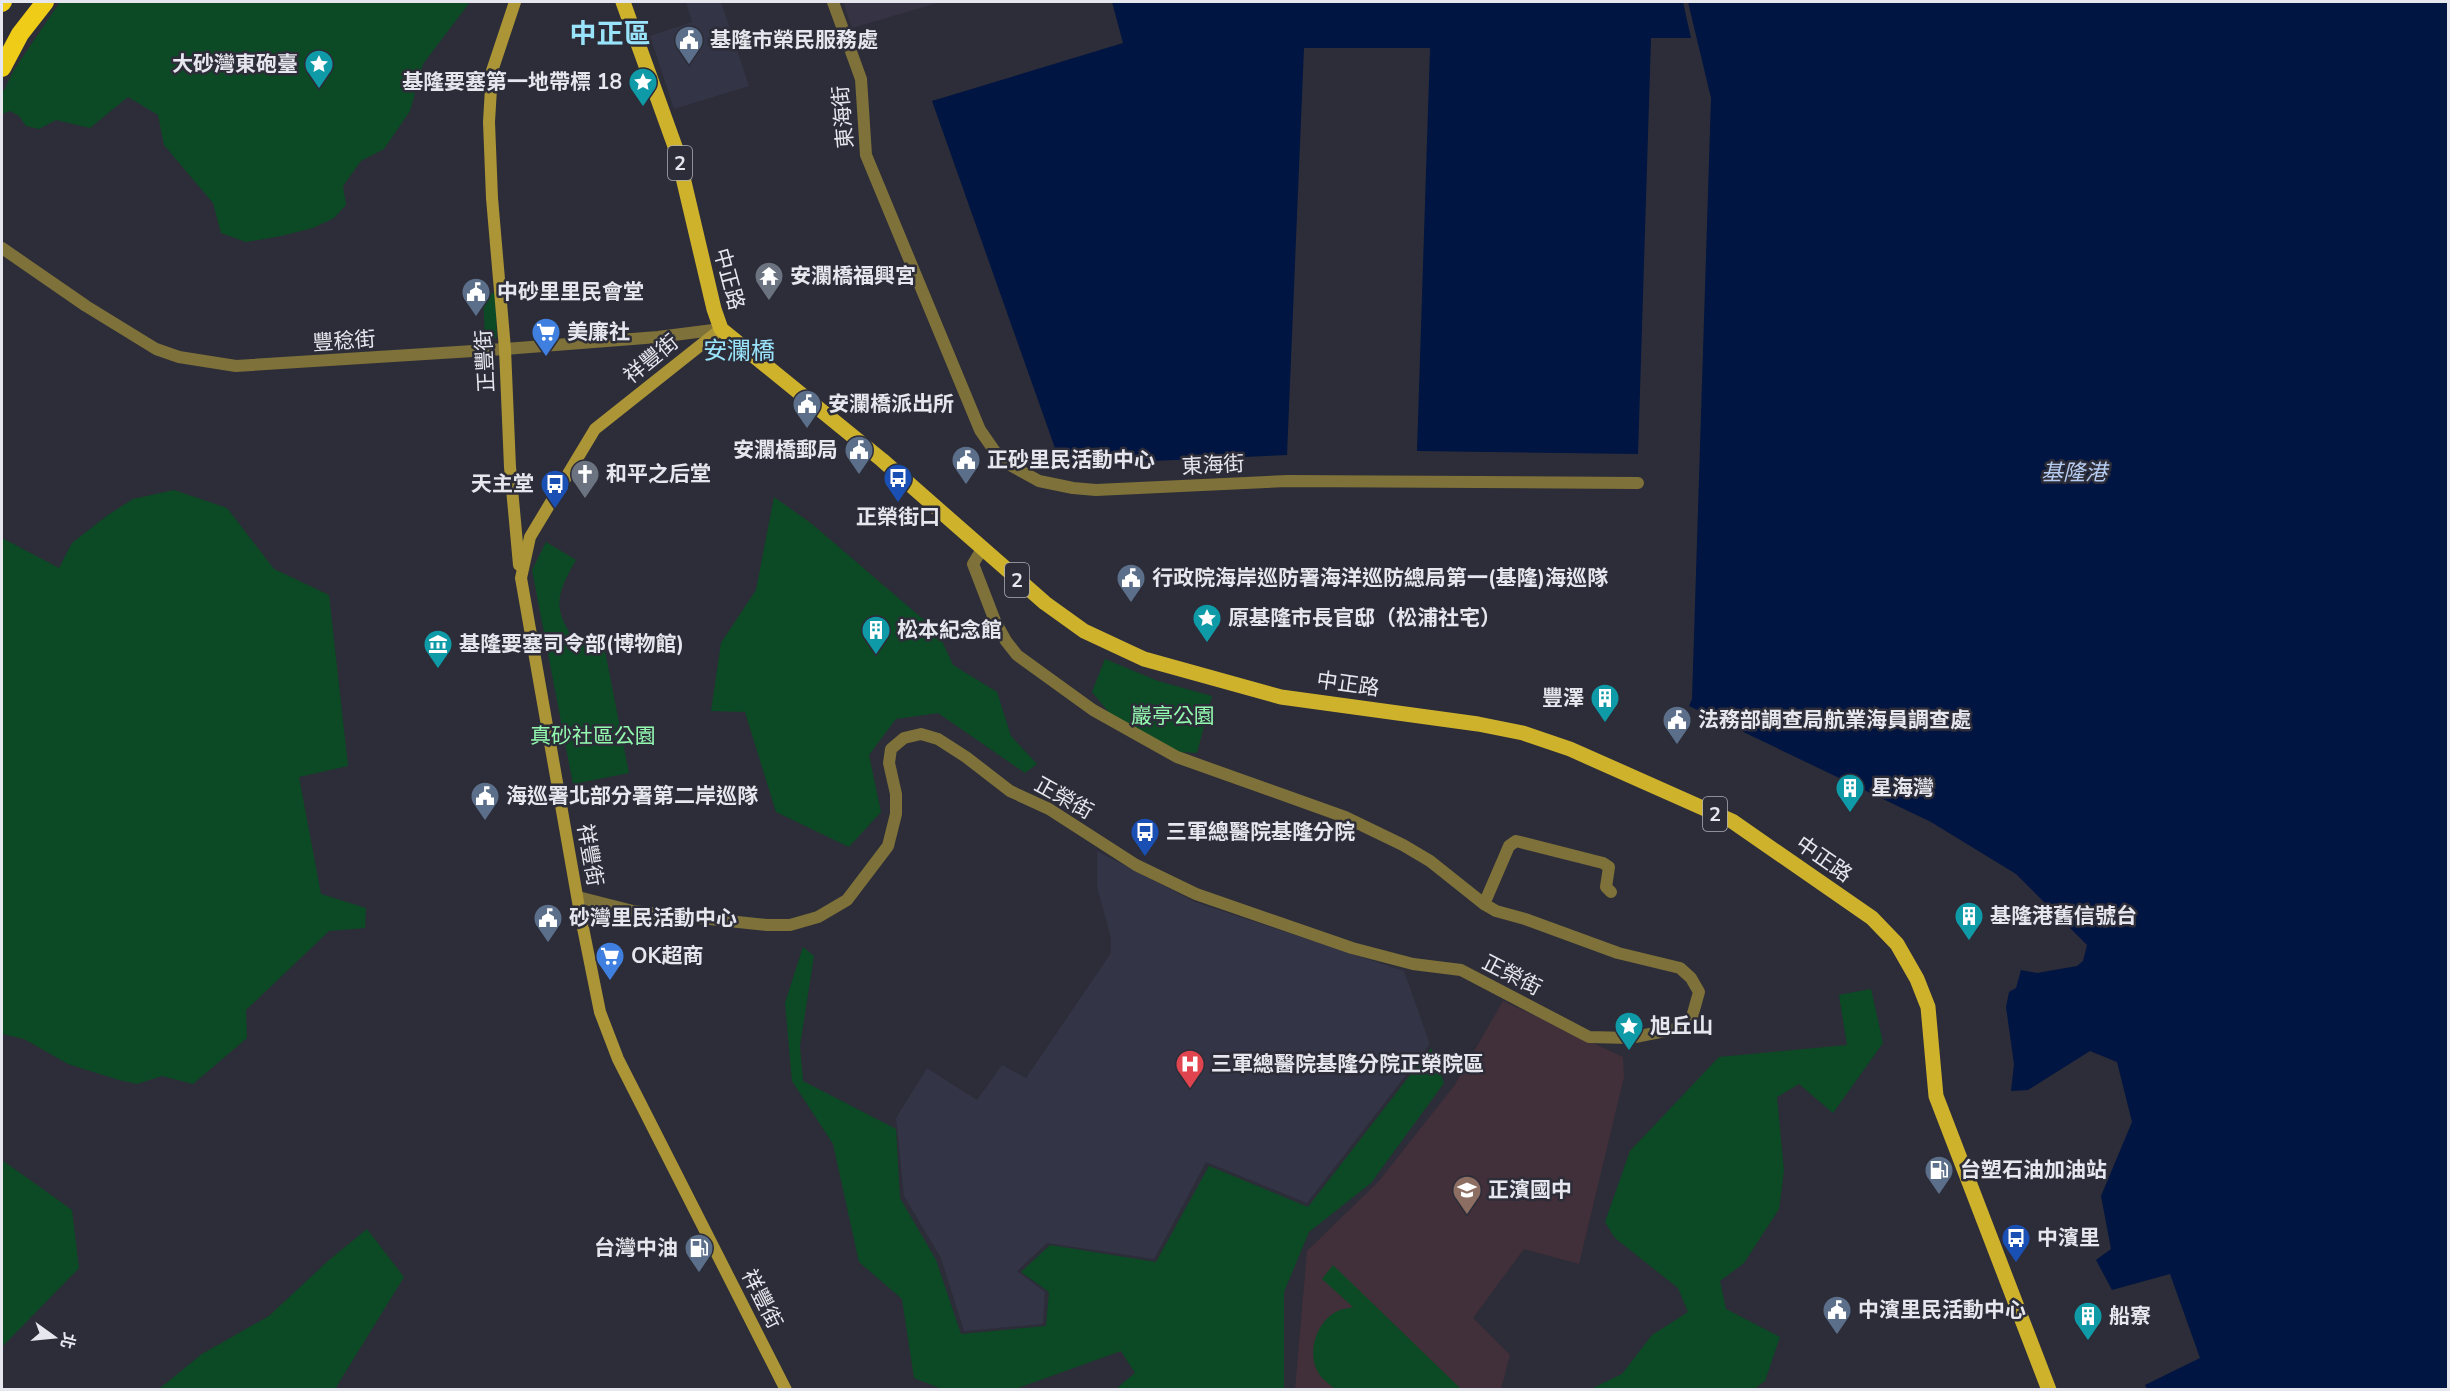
<svg xmlns="http://www.w3.org/2000/svg" width="2450" height="1391" font-family="'Nunito Sans','Noto Sans TC',sans-serif">
  <rect width="100%" height="100%" fill="#2c2d38"/>
  <g fill="#333445">
    <path d="M686,2h35l28,84 -75,23 -24,-73 42,-14z"/>
    <path d="M1097,851l98,51 209,69 26,73 -123,159 -101,-41 -52,97 -107,-16 -30,28 28,21 -2,32 -79,7 -23,-73 -37,-62 -8,-78 31,-50 50,32 25,-35 24,13 85,-125v-15l-14,-51z"/>
  </g>
  <path fill="#363344" d="M843,2h98l-89,26z"/>
  <path fill="#412f39" d="M1503,1001l120,56 1,20 -45,187 -55,-15 -51,69 37,37 -9,34 -206,1 12,-139 72,-70 75,-95z"/>
  <g fill="#0b4a24">
    <path d="M60,2h410l-47,62 -13,47 -26,38 -23,12 -18,25 3,19 -12,13 -21,10 -32,8 -35,6 -25,-9 -8,-30 -49,-58 -6,-30 -30,-18 -38,31 -34,-8 -17,9 -13,-3 -7,-10 -9,-5 -8,3v-20l13,-26z"/>
    <path d="M495,293l2,45h-12l-2,-44z"/>
    <path d="M174,490l53,18 47,61 55,26 19,171 -49,11 22,117 45,14 -1,20 -36,3 -83,79 1,28 -54,46 -31,-8 -25,8 -18,-4 -51,-16 -44,-25 -22,-5v-496l57,30 13,-25 36,-28 25,-16z"/>
    <path d="M774,497l38,27 126,108 15,33 44,27 14,44 26,28 -12,9 -87,-60 -42,6 -27,36 12,57 -32,35 -73,-35 -31,-100 -34,-1 10,-68 35,-53z"/>
    <path d="M546,542l30,18c-22,38 -23,50 2,86l25,-5 26,132 -56,11 -41,-214z"/>
    <path d="M1105,659l53,22 54,15 -15,57 -18,-1 -67,-36 -20,-24z"/>
    <path d="M803,947l11,9 -14,90 3,35 93,48 4,69 36,62 25,74 85,-8 3,-34 -28,-20 29,-27 106,17 53,-96 99,41 123,-159 13,35 -73,100 -62,49 -25,60v97h-168l19,-16 -14,-22 -106,38h-73l-28,-11 -12,-79 -43,-37 -26,-118 -41,-63 -7,-78z"/>
    <path d="M1871,989l12,54 -50,70 -34,-29 -22,13 7,74 -5,38 -35,54 -24,18 6,28 54,28 -15,44 -11,8h-163l31,-15 30,-39 36,-23 -10,-24 -63,-50 -10,-16 25,-71 89,-94 128,-12 -8,-50z"/>
    <path d="M2,1160l70,50 7,58 -77,79z"/>
    <path d="M367,1229l37,48 -69,112h-176l43,-35 67,-38 59,-55z"/>
    <path d="M1333,1265l128,124h-126c-6,-5 -13,-10 -17,-17 -11,-19 -2,-48 16,-59 6,-4 12,-4 19,-6l-31,-28z"/>
  </g>
  <g fill="#001541">
    <path d="M1112,2h571l8,36h-40l-13,416 -221,-3 13,-403h-126l-17,407 -226,10 -129,-364 191,-58z"/>
    <path d="M1688,2h760v1387h-301l-2,-4 55,-27 -30,-84 -58,16 -16,-30 15,-11 -10,-53 31,-74 -15,-60 -27,-11 -62,39 -17,1 3,-27 -8,-57 3,-15 7,-4 5,-18 16,3 40,-7 6,-5 4,-16 -71,-71 -85,-52 -242,-116 3,-7 19,-601z"/>
  </g>
  <g fill="none" stroke-linecap="round" stroke-linejoin="round">
    <g stroke="#7e7139" stroke-width="12">
      <path d="M833,2l28,77 5,76 114,275 18,26 12,9 29,16 34,7 23,2 191,-9 351,2"/>
      <path d="M2,248l84,58 70,43 23,8 57,9 269,-17 153,-12 63,-8"/>
      <path d="M578,897l55,14 134,14h23l28,-8 29,-17 41,-54 8,-32v-20l-7,-31 2,-14 13,-11 17,-4 17,5 28,18 44,34 39,18 87,56 60,29 156,54 61,16 48,6 128,67 41,1 45,-9 17,-12 7,-25 -8,-14 -11,-10 -62,-15 -93,-34 -29,-8 -12,-7 -54,-43 -27,-16 -58,-28 -168,-60 -84,-47 -76,-55 -11,-14 -11,-20 -22,-57 9,-15"/>
      <path d="M1484,904l25,-58 7,-5 87,22 6,4 -3,20 5,5"/>
    </g>
    <g stroke="#ab9536" stroke-width="12">
      <path d="M515,2l-23,69 -3,51 3,76 13,151 5,118 9,98"/>
      <path d="M721,329l-126,100 -65,108 -9,41 59,335 20,99 18,47 168,331"/>
    </g>
    <path stroke="#cfb22c" stroke-width="15" d="M623,2l54,150 37,157 7,20 161,131 163,143 39,28 60,28 137,38 197,27 45,9 47,16 162,72 140,97 25,26 20,35 11,28 8,89 113,294"/>
    <g stroke="#efcc18" stroke-width="18">
      <path d="M2,3l1,-1"/>
      <path d="M2,68l18,-34 25,-32"/>
    </g>
  </g>
  <defs>
    <g id="civic-pin" transform="scale(1.5)"><path d="M0 17L-7.5 6A9.5 9.5 0 1 1 7.5 6Z" fill="#5c6f8a" stroke="#2c2d38"/><path d="M-.6-6.5H3V-4.5H.6V-3L4-1V1h2V6H-6V1h2V-1L-.6-3ZM-1.2 2.5V6h2.4V2.5Z" fill="#fff"/></g>
    <g id="sight-pin" transform="scale(1.5)"><path d="M0 17L-7.5 6A9.5 9.5 0 1 1 7.5 6Z" fill="#0f9aa8" stroke="#2c2d38"/><path d="M0-6L1.8-2.2L6-1.7L2.9 1.2L3.7 5.4L0 3.3L-3.7 5.4L-2.9 1.2L-6-1.7L-1.8-2.2Z" fill="#fff"/></g>
    <g id="temple-pin" transform="scale(1.5)"><path d="M0 17L-7.5 6A9.5 9.5 0 1 1 7.5 6Z" fill="#6b7280" stroke="#2c2d38"/><path d="M0-6L5-2H3V0L6.5 2.5H4V6H1.5V3h-3V6H-4V2.5H-6.5L-3 0V-2H-5Z" fill="#fff"/></g>
    <g id="supermarket-pin" transform="scale(1.5)"><path d="M0 17L-7.5 6A9.5 9.5 0 1 1 7.5 6Z" fill="#3f7fe0" stroke="#2c2d38"/><path d="M-6-5.5h2.5l.6 2H6L4.5 2H-2.5L-4.4-4H-6ZM-1.5 3.2a1.3 1.3 0 1 0 .1 0ZM3 3.2a1.3 1.3 0 1 0 .1 0Z" fill="#fff"/></g>
    <g id="church-pin" transform="scale(1.5)"><path d="M0 17L-7.5 6A9.5 9.5 0 1 1 7.5 6Z" fill="#6b7280" stroke="#2c2d38"/><path d="M-1.2-6h2.4v3.5h3.3v2.4h-3.3V6h-2.4V-.1h-3.3v-2.4h3.3Z" fill="#fff"/></g>
    <g id="bus-pin" transform="scale(1.5)"><path d="M0 17L-7.5 6A9.5 9.5 0 1 1 7.5 6Z" fill="#1a4fb4" stroke="#2c2d38"/><path d="M-5-6H5V4H4V6H2V4H-2V6H-4V4H-5ZM-3.5-4V0h7V-4ZM-3.5 1.2v1.5H-2V1.2ZM2 1.2v1.5H3.5V1.2Z" fill="#fff"/></g>
    <g id="building-pin" transform="scale(1.5)"><path d="M0 17L-7.5 6A9.5 9.5 0 1 1 7.5 6Z" fill="#0f9aa8" stroke="#2c2d38"/><path d="M-4-6H4V6H1V3H-1V6H-4ZM-2.5-4.3h1.7v1.8h-1.7ZM.8-4.3h1.7v1.8H.8ZM-2.5-1h1.7V.8h-1.7ZM.8-1h1.7V.8H.8Z" fill="#fff"/></g>
    <g id="museum-pin" transform="scale(1.5)"><path d="M0 17L-7.5 6A9.5 9.5 0 1 1 7.5 6Z" fill="#0f9aa8" stroke="#2c2d38"/><path d="M0-6L6-3V-2H-6V-3ZM-5-1h2V3h-2ZM-1-1h2V3h-2ZM3-1h2V3H3ZM-6 4H6V6H-6Z" fill="#fff"/></g>
    <g id="hospital-pin" transform="scale(1.5)"><path d="M0 17L-7.5 6A9.5 9.5 0 1 1 7.5 6Z" fill="#e0444e" stroke="#2c2d38"/><path d="M-5-5h3v3.5h4V-5h3V5h-3V1.5h-4V5h-3Z" fill="#fff"/></g>
    <g id="fuel-pin" transform="scale(1.5)"><path d="M0 17L-7.5 6A9.5 9.5 0 1 1 7.5 6Z" fill="#5c6f8a" stroke="#2c2d38"/><path d="M-5.5-6h7V0h2V4h1.3V-2.5L3-4.5l.8-.8L6-3V5H2.5V1h-1V6h-7ZM-4.2-4.7v3.2H.2V-4.7Z" fill="#fff"/></g>
    <g id="school-pin" transform="scale(1.5)"><path d="M0 17L-7.5 6A9.5 9.5 0 1 1 7.5 6Z" fill="#8d6e63" stroke="#2c2d38"/><path d="M0-5L7-2L0 1L-7-2ZM-4 1L0 2.5L4 1V4Q0 6-4 4Z" fill="#fff"/></g>
  </defs>
  <g fill-rule="evenodd">
    <use href="#civic-pin" x="689" y="40"/>
    <use href="#sight-pin" x="319" y="64"/>
    <use href="#sight-pin" x="643" y="82"/>
    <use href="#temple-pin" x="769" y="276"/>
    <use href="#civic-pin" x="476" y="292"/>
    <use href="#supermarket-pin" x="546" y="332"/>
    <use href="#civic-pin" x="807" y="404"/>
    <use href="#civic-pin" x="859" y="450"/>
    <use href="#civic-pin" x="966" y="460"/>
    <use href="#church-pin" x="585" y="474"/>
    <use href="#bus-pin" x="898" y="478"/>
    <use href="#bus-pin" x="555" y="484"/>
    <use href="#civic-pin" x="1131" y="578"/>
    <use href="#sight-pin" x="1207" y="618"/>
    <use href="#building-pin" x="876" y="630"/>
    <use href="#museum-pin" x="438" y="644"/>
    <use href="#building-pin" x="1605" y="698"/>
    <use href="#civic-pin" x="1677" y="720"/>
    <use href="#building-pin" x="1850" y="788"/>
    <use href="#civic-pin" x="485" y="796"/>
    <use href="#bus-pin" x="1145" y="832"/>
    <use href="#building-pin" x="1969" y="916"/>
    <use href="#civic-pin" x="548" y="918"/>
    <use href="#supermarket-pin" x="610" y="956"/>
    <use href="#sight-pin" x="1629" y="1026"/>
    <use href="#hospital-pin" x="1190" y="1064"/>
    <use href="#fuel-pin" x="1939" y="1170"/>
    <use href="#school-pin" x="1467" y="1190"/>
    <use href="#bus-pin" x="2016" y="1238"/>
    <use href="#fuel-pin" x="699" y="1248"/>
    <use href="#civic-pin" x="1837" y="1310"/>
    <use href="#building-pin" x="2088" y="1316"/>
  </g>
  <g text-anchor="middle" dominant-baseline="central" stroke-width="5" stroke-linejoin="round" paint-order="stroke">
    <g fill="#2c2d38" stroke="#aeaeb7" stroke-width="1.5">
      <rect x="668" y="146" width="24" height="34" rx="4.5"/>
      <rect x="1005" y="563" width="24" height="34" rx="4.5"/>
      <rect x="1703" y="797" width="24" height="34" rx="4.5"/>
    </g>
    <g font-size="20" font-weight="bold" fill="#e6e6ee">
      <text x="680" y="163">2</text>
      <text x="1017" y="580">2</text>
      <text x="1715" y="814">2</text>
    </g>
    <g font-size="21" font-weight="bold" fill="#e6e6ee" stroke="#2c2d38" text-anchor="start">
      <text x="710" y="40">基隆市榮民服務處</text>
      <text x="298" y="64" text-anchor="end">大砂灣東砲臺</text>
      <text x="622" y="82" text-anchor="end">基隆要塞第一地帶標 18</text>
      <text x="790" y="276">安瀾橋福興宮</text>
      <text x="497" y="292">中砂里里民會堂</text>
      <text x="567" y="332">美廉社</text>
      <text x="828" y="404">安瀾橋派出所</text>
      <text x="838" y="450" text-anchor="end">安瀾橋郵局</text>
      <text x="987" y="460">正砂里民活動中心</text>
      <text x="606" y="474">和平之后堂</text>
      <text x="534" y="484" text-anchor="end">天主堂</text>
      <text x="898" y="517" text-anchor="middle">正榮街口</text>
      <text x="1152" y="578">行政院海岸巡防署海洋巡防總局第一(基隆)海巡隊</text>
      <text x="1228" y="618">原基隆市長官邸（松浦社宅）</text>
      <text x="897" y="630">松本紀念館</text>
      <text x="459" y="644">基隆要塞司令部(博物館)</text>
      <text x="1584" y="698" text-anchor="end">豐澤</text>
      <text x="1698" y="720">法務部調查局航業海員調查處</text>
      <text x="1871" y="788">星海灣</text>
      <text x="506" y="796">海巡署北部分署第二岸巡隊</text>
      <text x="1166" y="832">三軍總醫院基隆分院</text>
      <text x="1990" y="916">基隆港舊信號台</text>
      <text x="569" y="918">砂灣里民活動中心</text>
      <text x="631" y="956">OK超商</text>
      <text x="1650" y="1026">旭丘山</text>
      <text x="1211" y="1064">三軍總醫院基隆分院正榮院區</text>
      <text x="1960" y="1170">台塑石油加油站</text>
      <text x="1488" y="1190">正濱國中</text>
      <text x="2037" y="1238">中濱里</text>
      <text x="678" y="1248" text-anchor="end">台灣中油</text>
      <text x="1858" y="1310">中濱里民活動中心</text>
      <text x="2109" y="1316">船寮</text>
    </g>
    <g font-size="21" fill="#e6e6ee" stroke="#2c2d38">
      <text transform="translate(843 117) rotate(-95)">東海街</text>
      <text transform="translate(729 279) rotate(75)">中正路</text>
      <text transform="translate(344 341) rotate(-4)">豐稔街</text>
      <text transform="translate(651 359) rotate(-39)">祥豐街</text>
      <text transform="translate(485 361) rotate(-93)">正豐街</text>
      <text transform="translate(1213 465) rotate(-3)">東海街</text>
      <text transform="translate(1348 684) rotate(8)">中正路</text>
      <text transform="translate(1064 798) rotate(29)">正榮街</text>
      <text transform="translate(590 855) rotate(80)">祥豐街</text>
      <text transform="translate(1824 859) rotate(35)">中正路</text>
      <text transform="translate(1512 975) rotate(27)">正榮街</text>
      <text transform="translate(762 1299) rotate(63)">祥豐街</text>
    </g>
    <g font-size="21" fill="#92f9af" stroke="#2c2d38">
      <text x="1173" y="716">巖亭公園</text>
      <text x="593" y="736">真砂社區公園</text>
    </g>
    <g font-size="22" font-style="italic" fill="#b5cbf0" stroke="#2c2d38">
      <text x="2074" y="473">基隆港</text>
    </g>
    <g font-size="24" fill="#99e3fb" stroke="#2c2d38">
      <text x="739" y="351">安瀾橋</text>
    </g>
    <g font-size="27" font-weight="bold" fill="#99e3fb" stroke="#2c2d38">
      <text x="610" y="34">中正區</text>
    </g>
  </g>
  <rect width="2450" height="1391" fill="none" stroke="#e6e6ee" stroke-width="6"/>
  <g transform="translate(54 1337) rotate(105)" stroke="#2c2d38" stroke-width="4.5" paint-order="stroke">
  <path d="M0-4.5L10 22L0 15L-10 22Z" fill="#e6e6ee"/>
  <text y="-9" font-size="16" font-weight="bold" text-anchor="middle" fill="#e6e6ee">北</text>
  </g>
</svg>
